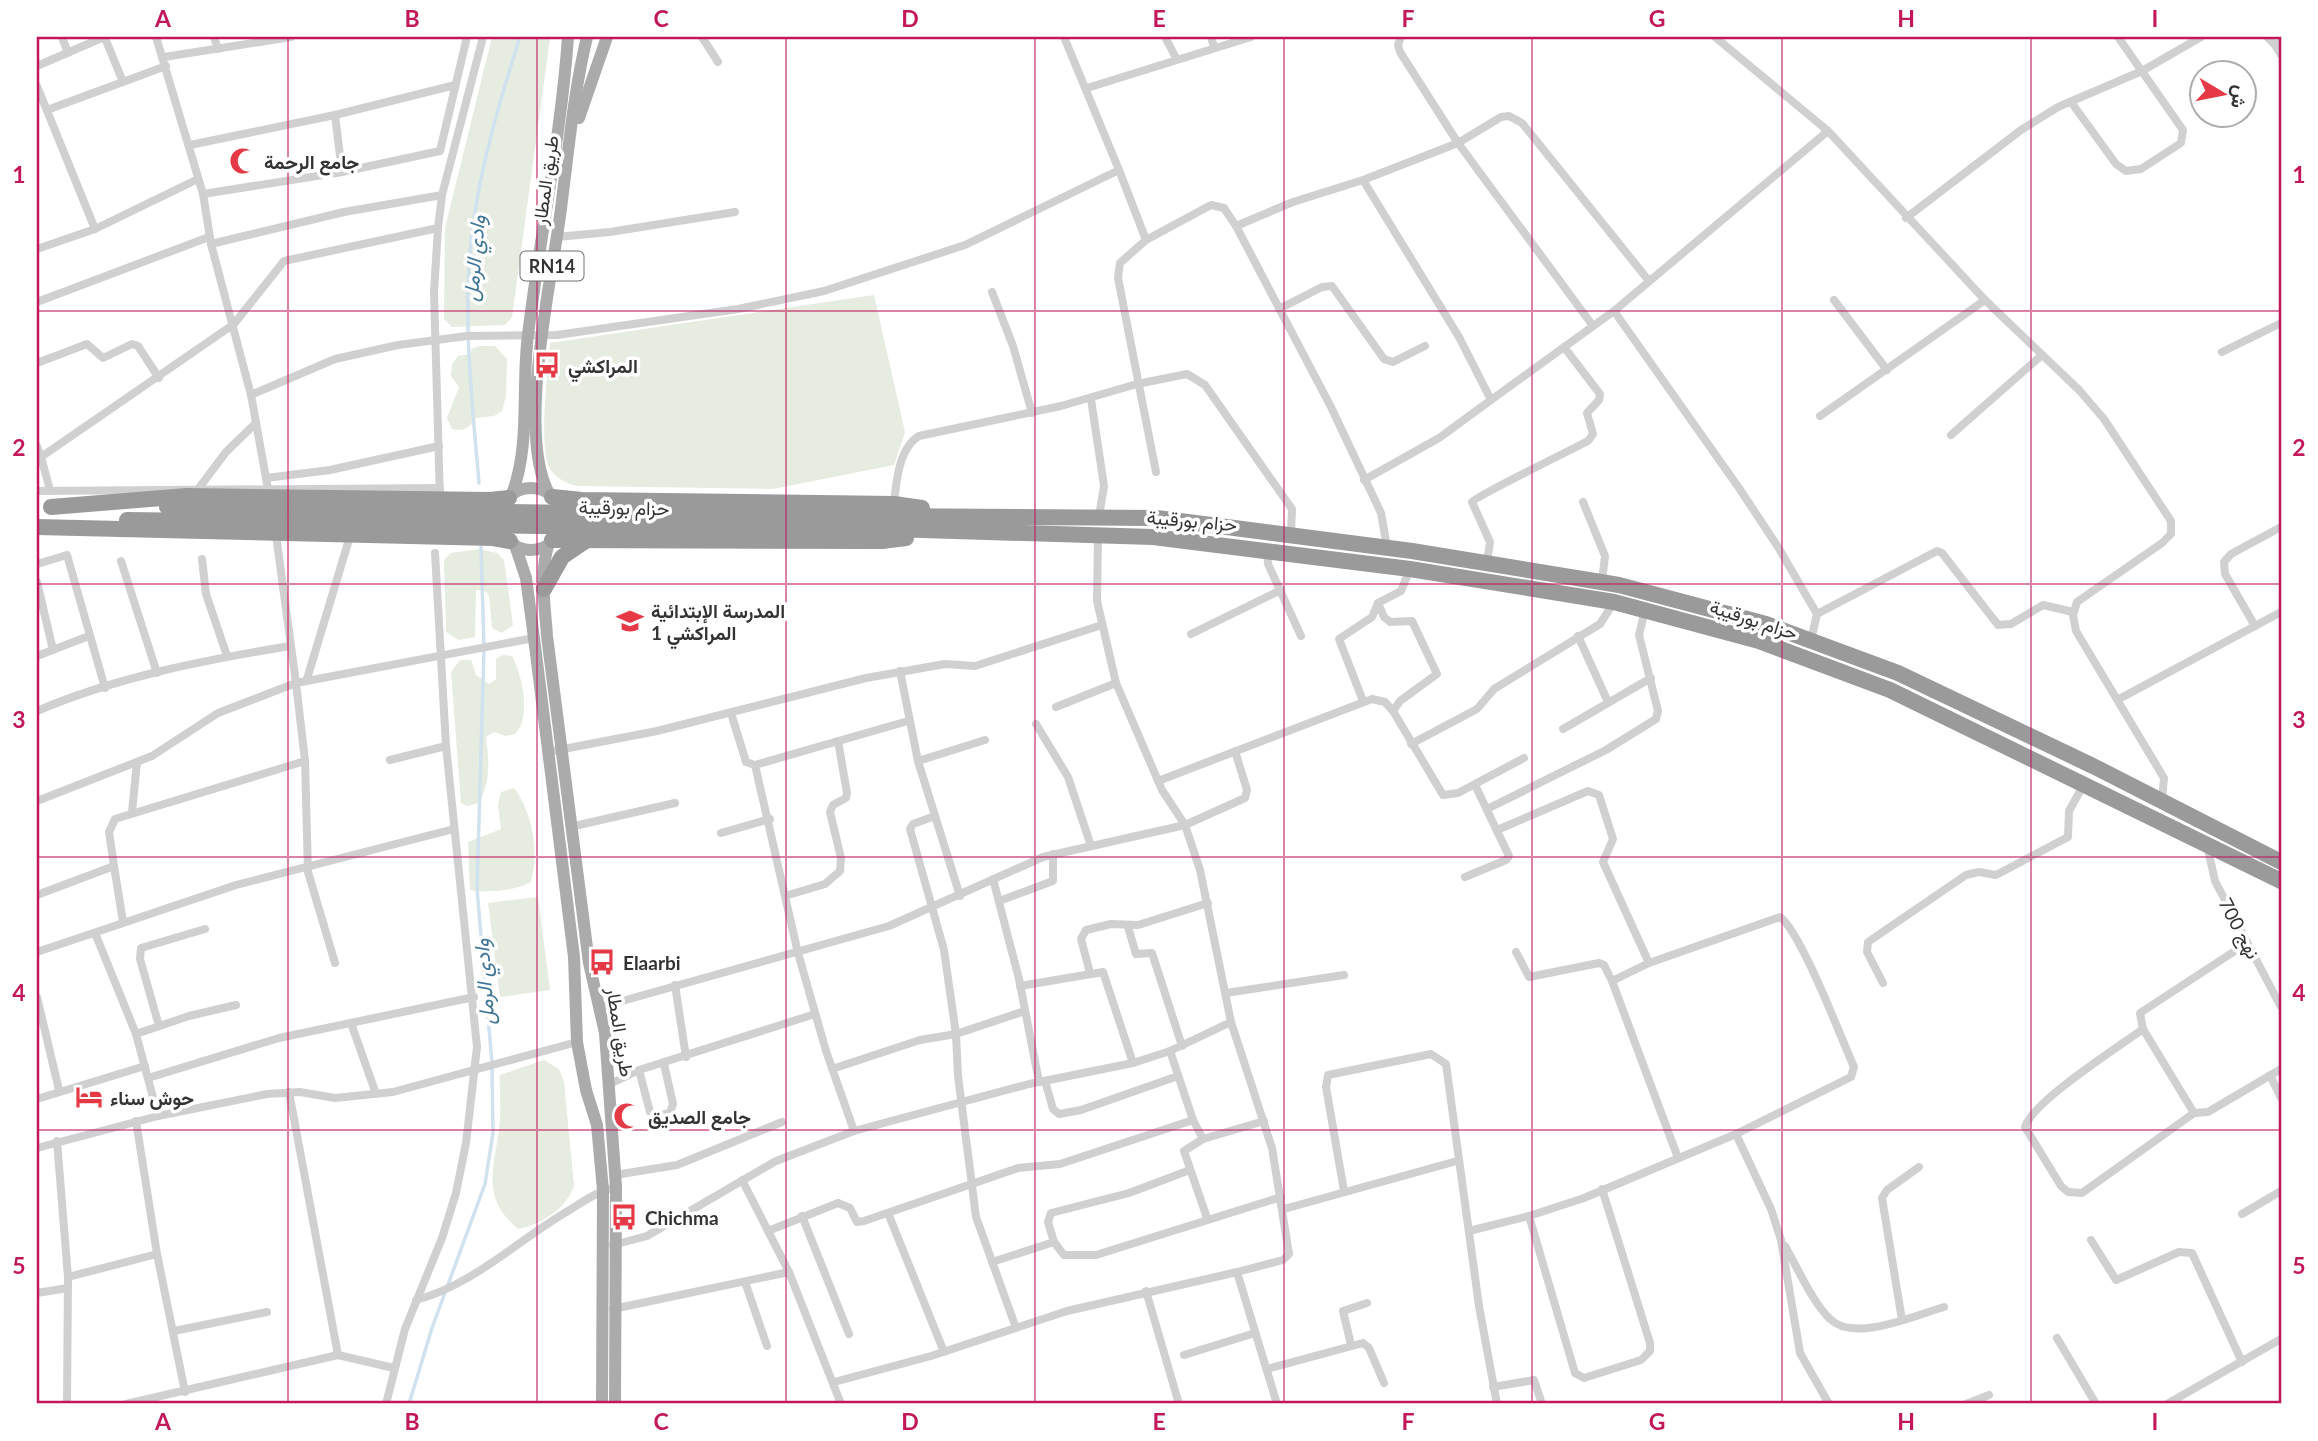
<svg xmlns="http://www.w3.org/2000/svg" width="2318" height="1441" font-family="Lato,Vazirmatn,sans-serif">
  <rect width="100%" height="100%" fill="#fff"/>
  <g fill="#e6ecdf">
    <path d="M492,37l58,1 -38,279 -7,8 -53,2 -8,-8 1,-91z"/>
    <path d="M874,295l31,137 -11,33 -121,24 -196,-3c-10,-2 -21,-8 -27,-17 -12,-19 -2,-101 0,-126z"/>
    <path d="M479,346h16l12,13 -1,37 -4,15 -8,5 -18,2c-7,10 -12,14 -24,11l-5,-11 12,-31 -8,-11 1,-12 6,-8 12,-2 2,-5z"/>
    <path d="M480,549l17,4 7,7 9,65 -11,8 -10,-5 -3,-32 -5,-6h-8l-1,47 -16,3 -13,-8 -2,-72 7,-7z"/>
    <path d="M502,655l10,1c10,18 20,62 3,78l-10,2 -11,-4 -8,5c3,25 5,43 -7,66l-12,3 -6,-3 -10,-131 9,-12h11l5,15 13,9 7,-5v-20z"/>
    <path d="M514,788c19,25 25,64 17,94 -16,9 -44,11 -61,8l-2,-48 33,-13 -3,-24 3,-13z"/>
    <path d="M538,897l12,93 -50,7 -12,-94z"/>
    <path d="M544,1060l15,9 5,13 10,104c-8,23 -32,38 -56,43 -41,-34 -21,-66 -18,-111 1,-14 -1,-29 0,-43z"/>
  </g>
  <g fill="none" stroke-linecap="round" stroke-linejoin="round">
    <g stroke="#cfe2ee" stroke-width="3.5">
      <path d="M479,483c-7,-83 -17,-166 -7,-250 8,-66 28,-133 48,-196"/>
      <path d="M409,1404l23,-76 53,-144 8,-51 -1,-70 -15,-174 7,-241 -3,-101"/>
    </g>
    <g stroke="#d0d0d0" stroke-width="8">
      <path d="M62,37l6,16"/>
      <path d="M156,37l47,157 8,50 40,151 17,94"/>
      <path d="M214,37l4,12"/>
      <path d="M702,37l16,25"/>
      <path d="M1165,37l11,21"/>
      <path d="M1211,37l3,10"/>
      <path d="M1401,37l-3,8 2,7 58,91 -95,37 96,157 32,63 123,-89"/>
      <path d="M1715,37l113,94 157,169 94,90 25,29 67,102v13l-9,9 -85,59 -4,13 3,16 88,147 -2,22"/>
      <path d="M2267,37l8,8 6,-4"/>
      <path d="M105,38l18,44"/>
      <path d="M2275,45l6,10"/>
      <path d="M164,57l127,-20"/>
      <path d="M37,66l67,-29"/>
      <path d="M37,86l58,143"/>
      <path d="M1087,88l164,-51"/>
      <path d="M2071,102l45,62 10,7 15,-2 40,-26 2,-13 -65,-93"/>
      <path d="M47,110l119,-44"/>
      <path d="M335,115l7,57"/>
      <path d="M190,145l145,-30 120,-30"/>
      <path d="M1119,170l27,70 -26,23 -2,15 38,194"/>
      <path d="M1363,180l-70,22 -57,24 95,181 50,106 6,34"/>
      <path d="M203,194l139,-22 98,-21 27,-114"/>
      <path d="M1906,218l115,-88 37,-23 84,-36 59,-34"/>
      <path d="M438,228l4,-33 41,-158"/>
      <path d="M557,237l53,-5 125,-20"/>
      <path d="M1146,240l65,-35 13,3 12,18"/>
      <path d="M211,244l133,-32 98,-17"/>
      <path d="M37,249l58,-20 103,-50"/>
      <path d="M992,292l21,54 19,67"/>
      <path d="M1834,300l53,70"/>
      <path d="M37,302l172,-65"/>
      <path d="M1279,309l43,-22 10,-1 52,73 9,3 32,-16"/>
      <path d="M1593,326l-135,-183 43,-26 8,-1 13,7 127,158"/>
      <path d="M2222,352l59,-29"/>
      <path d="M37,363l50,-19 16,14 29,-14 6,2 21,32"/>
      <path d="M251,395l84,-36 63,-14 69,-9 90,-1 181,-26 86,-18 141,-46 154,-75 -55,-133"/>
      <path d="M1091,399l13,87 -5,30"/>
      <path d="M1820,416l165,-116"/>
      <path d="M1951,435l91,-80"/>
      <path d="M37,446l4,11 193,-133 50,-63 154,-33 -4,64 6,208"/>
      <path d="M41,457l9,33"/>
      <path d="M266,478l64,-8 109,-24"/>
      <path d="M1364,480l75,-42 52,-38"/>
      <path d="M199,488l27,-36 30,-29"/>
      <path d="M37,491l403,-3"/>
      <path d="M1583,502l22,54 -3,26"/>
      <path d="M894,504c2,-22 5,-56 25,-68l142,-30 76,-22 50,-10 18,11 87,124 -1,24"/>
      <path d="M276,535l20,148 238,-45"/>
      <path d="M1267,549l1,15 33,72"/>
      <path d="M202,559l4,35 21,62"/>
      <path d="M121,561l36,112"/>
      <path d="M1487,562l3,-20 -18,-40c4,-6 101,-53 116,-61l5,-7 -6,-21 12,-13 1,-6 -36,-47"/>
      <path d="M37,564l30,-9 38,133"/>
      <path d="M37,582l16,68"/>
      <path d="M1378,603l6,14 6,5 22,-1 25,53 -37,27 -7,10"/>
      <path d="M1817,614l120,-63 5,2 56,72 13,-1 32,-19 30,7"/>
      <path d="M2255,626l-30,-52 -1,-12 7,-8 50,-27"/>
      <path d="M1191,634l90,-44"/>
      <path d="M1578,636l30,66"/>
      <path d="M1811,640l6,-26 -39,-67 -39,-59 -125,-177 214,-180"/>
      <path d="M37,656l52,-20"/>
      <path d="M900,671l18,90 42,135"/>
      <path d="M307,679l43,-143"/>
      <path d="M2119,699l162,-87"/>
      <path d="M1363,701l-24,-62 33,-22 6,-14 23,-12 9,-22"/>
      <path d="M1056,707l60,-24"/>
      <path d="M37,711c79,-34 168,-51 253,-65"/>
      <path d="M731,713l15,49 9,3"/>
      <path d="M1036,724l32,53 23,69"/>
      <path d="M1563,729l88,-51"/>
      <path d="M1411,744l66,-35 17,-20 106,-65 14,-22"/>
      <path d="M548,752l109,-21 209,-53 79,-14 30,2 127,-41"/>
      <path d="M390,760l56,-14"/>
      <path d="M918,761l67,-21"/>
      <path d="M1158,781l214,-82 13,3 8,9 50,84 15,-2 66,-35"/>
      <path d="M37,801l115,-45 66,-43 78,-30 9,78 3,111 27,91"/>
      <path d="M1487,809l119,-59 50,-31 2,-8 -19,-76 6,-25"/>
      <path d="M132,812l5,-50"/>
      <path d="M935,816l-22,8 -3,5 34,121 12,84 69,-23"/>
      <path d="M570,827l105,-24"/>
      <path d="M1497,830l91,-39 11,4 14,44 -10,23 46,101"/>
      <path d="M721,833l49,-14"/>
      <path d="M2207,845l8,36 66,126"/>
      <path d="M114,866l9,56"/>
      <path d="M1465,877l41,-17 3,-4 -34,-71"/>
      <path d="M993,879l26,100 20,103"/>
      <path d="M37,895l77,-29 -5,-34 6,-13 190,-58"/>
      <path d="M785,896l40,-12 15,-13 1,-13 -11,-46 3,-7 13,-7 1,-5 -9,-52"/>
      <path d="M999,901l54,-20v-27"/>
      <path d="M1128,927l8,27 16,-1 30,93"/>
      <path d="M95,933l41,101 22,82"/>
      <path d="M37,952l199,-67 218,-56"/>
      <path d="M1516,952l13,25 70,-14 5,2 8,16"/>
      <path d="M1090,973l-9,-34 5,-9 25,-6 27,1 70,-22"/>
      <path d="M1883,983l-16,-31 1,-10 98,-67 13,-3 17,3 72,-38 1,-26 15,-27"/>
      <path d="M675,985l11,72"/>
      <path d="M1020,986l83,-14 30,91"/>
      <path d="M1226,993l118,-18"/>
      <path d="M37,997l22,93"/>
      <path d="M601,1007l288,-81 154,-69 142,-32 60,-27 2,-8 -12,-39"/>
      <path d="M351,1023l25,71"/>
      <path d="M159,1026l-19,-67 1,-11 64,-19"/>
      <path d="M2143,1029c-26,19 -111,73 -118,98l36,59 7,6 14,1 112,-80 14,-1 73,-43"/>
      <path d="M136,1034l53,-18 47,-11"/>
      <path d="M1170,1051l23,69 10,19 61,-18"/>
      <path d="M832,1069l88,-29 36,-6 2,42 18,141 40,111"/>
      <path d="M639,1070l11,42 7,4 13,-3 3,-9 -9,-40"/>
      <path d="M2270,1075l11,23"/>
      <path d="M148,1078l131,-40 195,-41"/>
      <path d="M1045,1081l8,28 6,5 22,-4 97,-34"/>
      <path d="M610,1084l29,-14 176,-56"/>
      <path d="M289,1092l49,263"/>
      <path d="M37,1099l108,-33"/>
      <path d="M2194,1113l-51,-84 -3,-16 107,-70"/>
      <path d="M854,1131l-28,-80 -28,-98 -43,-188 153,-44"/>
      <path d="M1736,1134l35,75 10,31 19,113 29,51"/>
      <path d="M1203,1139l-19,12 23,67"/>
      <path d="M57,1141l11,136 -1,127"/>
      <path d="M37,1148l121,-32 109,-22 33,-2 35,6 58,-6 184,-50"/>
      <path d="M615,1175l62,-10 105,-43"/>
      <path d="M742,1180l47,92"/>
      <path d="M1344,1191l-18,-104 2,-12 103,-21 15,10 33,242 18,98"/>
      <path d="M1284,1209l173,-48"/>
      <path d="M888,1213l56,139"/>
      <path d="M2242,1214l39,-23"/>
      <path d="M802,1216l47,118"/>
      <path d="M1529,1216l46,157 9,5 57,-18 9,-9v-8l-48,-154"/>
      <path d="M768,1231l70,-28 12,5 7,14 7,-1 154,-53 42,-4 133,-44"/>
      <path d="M1469,1231l60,-15 55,-18 152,-64 115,-57 3,-10c-13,-29 -53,-135 -74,-150l-131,46 -37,18 66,177"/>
      <path d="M2091,1240l25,40 63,-28 13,1 50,109"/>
      <path d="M1054,1242l-6,-20 3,-9 78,-20 61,-23"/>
      <path d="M613,1245l34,-9 129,-75 78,-30 175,-47 104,-21 37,-12 61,-29"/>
      <path d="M1785,1246c12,21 28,57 45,73 24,24 86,-4 114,-12"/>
      <path d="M157,1254l28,138"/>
      <path d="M992,1262l62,-20 10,13h32l185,-58"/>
      <path d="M1237,1272l40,132"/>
      <path d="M68,1277l89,-23 -21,-133"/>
      <path d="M745,1282l22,64"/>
      <path d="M1146,1291l33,113"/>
      <path d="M37,1293l31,-5"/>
      <path d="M416,1300c57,-15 102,-60 152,-89 16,-10 30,-20 48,-24"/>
      <path d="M613,1309l176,-37 52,132"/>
      <path d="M1902,1320l-20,-122 5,-8 32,-23"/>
      <path d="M174,1331l93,-19"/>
      <path d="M2057,1338l39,66"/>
      <path d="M1351,1345l-8,-34 24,-8"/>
      <path d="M1184,1355l71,-22"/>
      <path d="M1267,1369l96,-26 6,5 15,35"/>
      <path d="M834,1382l97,-26 136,-45 170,-39 46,-12 6,-6 -17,-106 -41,-126 -31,-152 -15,-45 -23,-35 -46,-107 -19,-82 1,-66"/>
      <path d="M1493,1387l41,-7 8,24"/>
      <path d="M126,1404l212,-49 56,13"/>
      <path d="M386,1404l19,-75 37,-91 14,-45 10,-50 11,-96 -31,-301 -11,-193"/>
      <path d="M1966,1404l23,-9"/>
      <path d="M2167,1404l114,-65"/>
    </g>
    <g stroke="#ababab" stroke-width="12">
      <path d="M579,118l28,-81"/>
      <circle cx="531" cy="519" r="31"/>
      <path d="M512,494c19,-50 9,-107 16,-159 12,-100 33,-198 40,-298"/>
      <path d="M550,495c-34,-57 1,-213 10,-279 8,-60 13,-121 27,-179"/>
      <path d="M549,543c-10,29 -4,63 -2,93l42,327 16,70 11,154 -1,217"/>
      <path d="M515,545l11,33 8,60 40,319 3,85 9,48 11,35 6,65 -1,214"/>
    </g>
    <g stroke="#9a9a9a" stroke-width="16">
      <path d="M552,497l30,3 312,4 28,4"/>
      <path d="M51,507l136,-11 303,4 19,-2"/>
      <path d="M167,507l106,2"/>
      <path d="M733,515l424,3 255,33 207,34 147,39 132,49 195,93 188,96"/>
      <path d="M127,520l147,2"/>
      <path d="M37,527l456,11 17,3"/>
      <path d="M732,529h159l262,8 257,32 204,33 145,39 131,49 391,191"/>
      <path d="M552,540l330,1 24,-3"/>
      <path d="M544,589l18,-32 25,-17"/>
    </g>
    <g stroke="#9a9a9a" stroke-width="16">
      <path d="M273,509l460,6"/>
      <path d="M274,522l458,7"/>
    </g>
  </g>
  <path fill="none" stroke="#c2185b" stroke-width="2" stroke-opacity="0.55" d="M288,37v1367M537,37v1367M786,37v1367M1035,37v1367M1284,37v1367M1532,37v1367M1782,37v1367M2031,37v1367M37,311h2244M37,584h2244M37,857h2244M37,1130h2244"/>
  <defs>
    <g id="mosque-bare" transform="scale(2.1)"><path d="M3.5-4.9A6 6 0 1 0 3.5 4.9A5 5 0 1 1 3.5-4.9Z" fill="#e63946" stroke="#fff" stroke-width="2.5" paint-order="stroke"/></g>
    <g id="bus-bare" transform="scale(2.1)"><path d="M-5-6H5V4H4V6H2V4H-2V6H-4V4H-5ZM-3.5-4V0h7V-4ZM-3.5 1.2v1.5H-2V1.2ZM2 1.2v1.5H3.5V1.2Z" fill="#e63946" stroke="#fff" stroke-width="2.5" paint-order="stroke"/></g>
    <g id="school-bare" transform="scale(2.1)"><path d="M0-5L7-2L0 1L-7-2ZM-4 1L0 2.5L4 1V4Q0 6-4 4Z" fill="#e63946" stroke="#fff" stroke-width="2.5" paint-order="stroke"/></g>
    <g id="hotel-bare" transform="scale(2.1)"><path d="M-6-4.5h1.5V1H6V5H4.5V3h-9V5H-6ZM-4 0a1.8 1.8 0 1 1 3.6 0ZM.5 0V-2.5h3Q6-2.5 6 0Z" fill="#e63946" stroke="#fff" stroke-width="2.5" paint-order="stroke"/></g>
  </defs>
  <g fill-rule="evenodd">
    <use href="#mosque-bare" x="243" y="161"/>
    <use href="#bus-bare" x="547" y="365"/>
    <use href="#school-bare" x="630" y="621"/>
    <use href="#bus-bare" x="602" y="962"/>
    <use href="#hotel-bare" x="89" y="1097"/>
    <use href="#mosque-bare" x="627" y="1116"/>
    <use href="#bus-bare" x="624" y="1217"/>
  </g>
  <g text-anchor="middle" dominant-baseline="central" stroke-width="7" stroke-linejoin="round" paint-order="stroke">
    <rect fill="#fff" stroke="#707070" stroke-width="2" x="520.5" y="251.5" width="63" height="29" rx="5"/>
    <g font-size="18" font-weight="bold" fill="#333">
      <text x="552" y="266">RN14</text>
    </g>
    <g font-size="19" font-weight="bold" fill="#333" stroke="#fff" text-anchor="start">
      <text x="264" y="161">جامع الرحمة</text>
      <text x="568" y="365">المراكشي</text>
      <text x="651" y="610">المدرسة الإبتدائية<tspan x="651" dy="22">المراكشي 1</tspan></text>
      <text x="623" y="962">Elaarbi</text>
      <text x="110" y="1097">حوش سناء</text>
      <text x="648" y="1116">جامع الصديق</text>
      <text x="645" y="1217">Chichma</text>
    </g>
    <g font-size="19" fill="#333" stroke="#fff">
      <text transform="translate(545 180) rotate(-82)">طريق المطار</text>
      <text transform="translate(624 507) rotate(1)">حزام بورقيبة</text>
      <text transform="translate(1192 520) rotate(5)">حزام بورقيبة</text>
      <text transform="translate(1754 619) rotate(18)">حزام بورقيبة</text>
      <text transform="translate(2240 928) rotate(62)">نهج 700</text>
      <text transform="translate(621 1032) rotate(81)">طريق المطار</text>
    </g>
    <g font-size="21" font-style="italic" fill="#3f7597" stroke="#fff">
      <text transform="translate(473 258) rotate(-85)">وادي الرمل</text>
      <text transform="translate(483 982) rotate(-94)">وادي الرمل</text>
    </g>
  </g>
  <rect width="2318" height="1441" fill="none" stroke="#ffffff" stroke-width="77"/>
  <g transform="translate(2223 94) rotate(100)"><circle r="33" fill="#ffffff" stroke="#adadad" stroke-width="2"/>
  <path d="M0-5L12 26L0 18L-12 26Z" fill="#e63946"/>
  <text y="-10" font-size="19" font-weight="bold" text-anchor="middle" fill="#333333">ش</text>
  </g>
  <rect x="38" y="38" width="2242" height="1364" fill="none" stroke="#c2185b" stroke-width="2.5"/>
  <g font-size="23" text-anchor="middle" font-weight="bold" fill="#c2185b">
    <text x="163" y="27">A</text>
    <text x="412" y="27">B</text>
    <text x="661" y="27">C</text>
    <text x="910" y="27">D</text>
    <text x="1159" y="27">E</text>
    <text x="1408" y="27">F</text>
    <text x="1657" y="27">G</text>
    <text x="1906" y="27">H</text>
    <text x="2155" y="27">I</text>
    <text x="19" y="183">1</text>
    <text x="2299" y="183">1</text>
    <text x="19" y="456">2</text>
    <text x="2299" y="456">2</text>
    <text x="19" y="728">3</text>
    <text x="2299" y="728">3</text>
    <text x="19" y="1001">4</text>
    <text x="2299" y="1001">4</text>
    <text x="19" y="1274">5</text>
    <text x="2299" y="1274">5</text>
    <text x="163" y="1430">A</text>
    <text x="412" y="1430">B</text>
    <text x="661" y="1430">C</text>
    <text x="910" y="1430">D</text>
    <text x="1159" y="1430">E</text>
    <text x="1408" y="1430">F</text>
    <text x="1657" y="1430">G</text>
    <text x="1906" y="1430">H</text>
    <text x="2155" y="1430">I</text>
  </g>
</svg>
